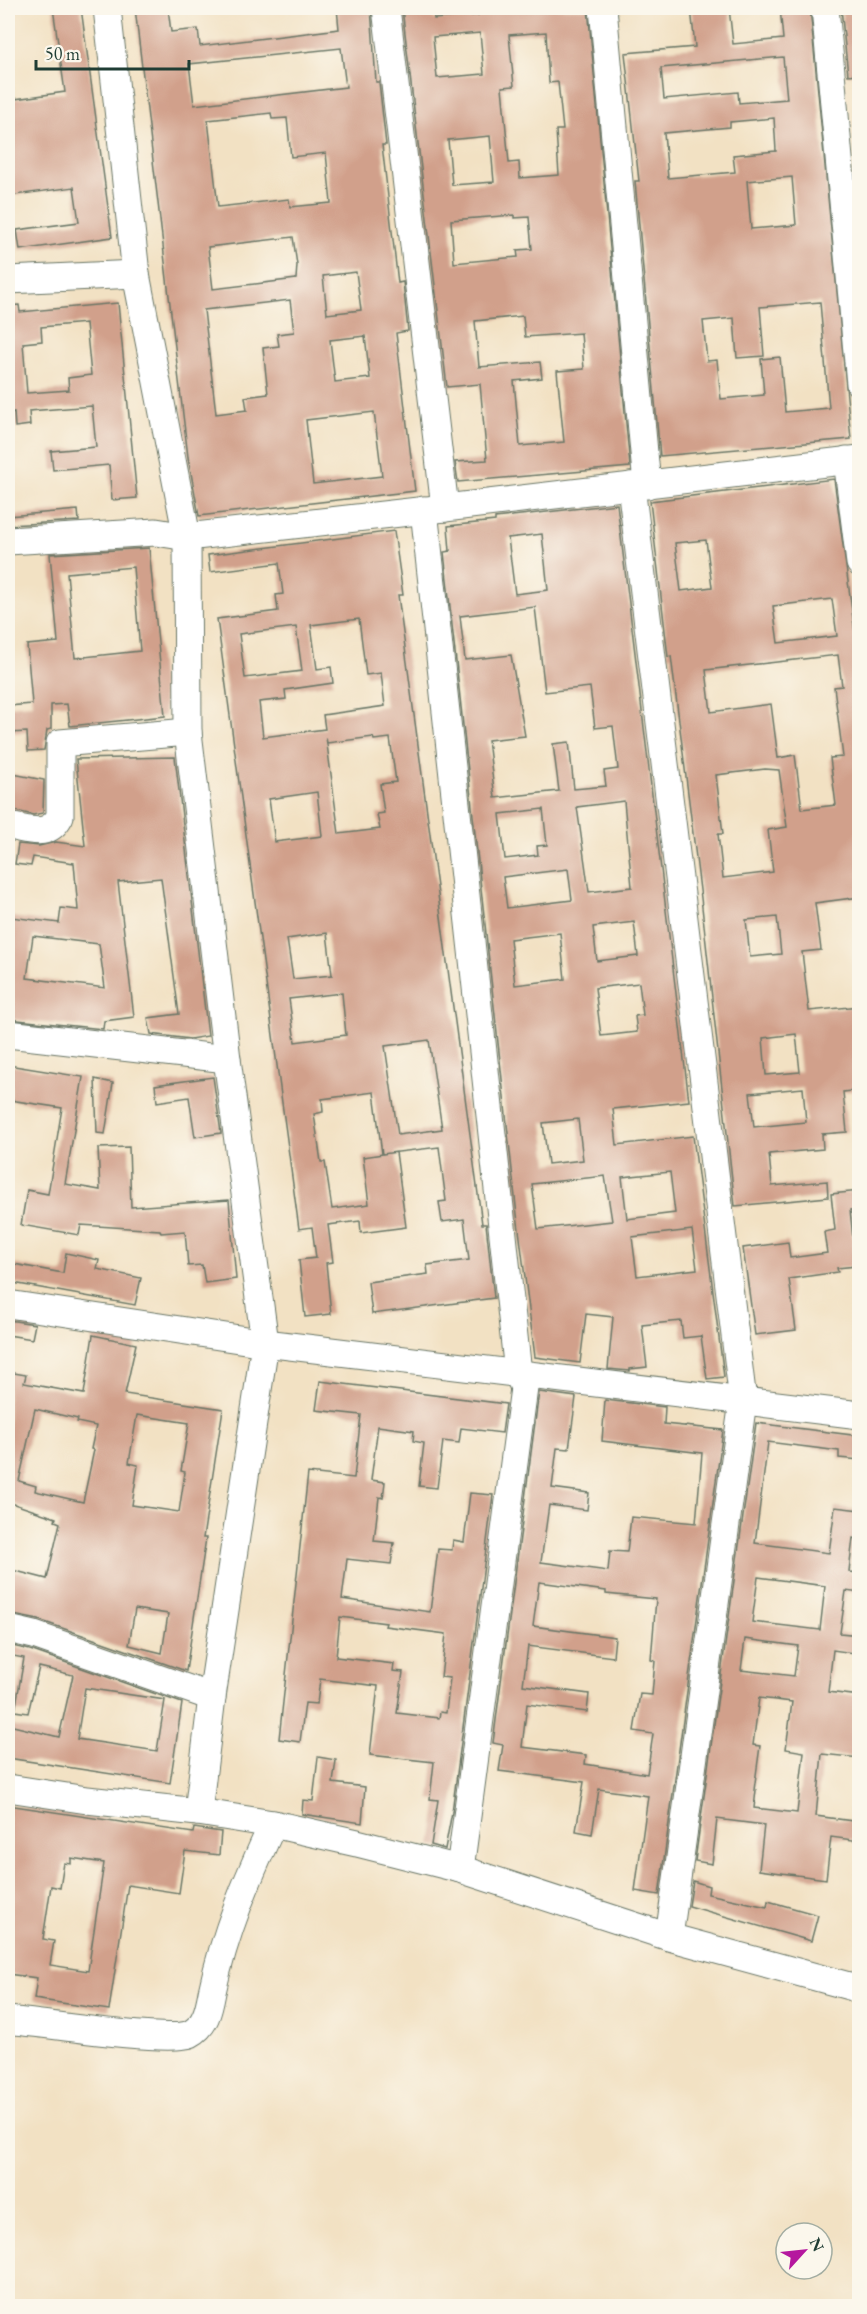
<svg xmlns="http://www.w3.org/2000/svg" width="867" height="2314" font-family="'EB Garamond',serif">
  <rect width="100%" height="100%" fill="#fbf7ec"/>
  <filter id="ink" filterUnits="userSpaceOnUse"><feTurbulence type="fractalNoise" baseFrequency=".0167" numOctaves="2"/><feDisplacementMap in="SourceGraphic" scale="12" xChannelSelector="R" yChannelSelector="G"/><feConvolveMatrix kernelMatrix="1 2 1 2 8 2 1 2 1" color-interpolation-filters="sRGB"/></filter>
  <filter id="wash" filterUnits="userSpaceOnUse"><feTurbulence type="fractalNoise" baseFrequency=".008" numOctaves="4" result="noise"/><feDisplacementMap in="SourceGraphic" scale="24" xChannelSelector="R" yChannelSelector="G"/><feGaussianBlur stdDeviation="1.35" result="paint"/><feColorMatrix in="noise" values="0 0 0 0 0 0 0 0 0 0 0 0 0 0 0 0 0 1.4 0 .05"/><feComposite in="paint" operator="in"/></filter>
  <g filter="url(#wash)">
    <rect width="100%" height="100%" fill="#f2e1c3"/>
    <g id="blocks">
      <g fill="#d1a08b" fill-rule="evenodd">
        <path d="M53,8h28l31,229 -92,13 -3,-20 62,-8 -5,-35 -66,9v-96l57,-8z"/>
        <path d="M135,8h33l3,24 27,-3 2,17 139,-17 -2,-21h34l5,74h3l7,63h-4l16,138 5,-1 5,49 -12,2 19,158 -216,25 -11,-59zM341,48l5,39 -152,18 -5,-41zM271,113l1,6 15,-1 4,39 35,-4 5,50 -41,4 -1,-8 -71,8 -10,-87zM293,237l4,28 -1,14 -83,10 -5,-42zM356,272l5,38 -34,4 -4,-38zM290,300l4,32 -17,2 2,12 -16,2 5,46 -23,3 2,13 -31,4 -12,-104zM365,336l5,42 -35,4 -5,-42zM374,412l8,64 -69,8 -7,-64z"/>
        <path d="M402,8h31l1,11 44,-4 -1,-7h111l42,459 -172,15 -3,-20 32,-2 -7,-76 -33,3zM546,32l3,51 9,-1 5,48h-7l3,45 -39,3 -1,-16 -10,1 -7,-76 12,-1 -5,-51zM480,33l4,41 -47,4 -4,-41zM490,136l4,46 -42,3 -4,-45zM514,215v3l15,-1 3,32 -15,1 1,7 -64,6 -3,-43zM523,316l2,21 56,-4 3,36 -27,2 7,71 -44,4 -6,-65 28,-3 -2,-16 -61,5 -4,-46z"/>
        <path d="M691,8h38l4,36 50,-5 -3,-31h30l41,431 -191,17 -25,-275h4l-14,-128 70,-6zM783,57l4,42 -48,4 -1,-11 -74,7 -3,-31zM774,118l2,33 -43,4 2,17 -67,6 -4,-45 66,-6v-5zM792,177l4,48 -45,4 -4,-48zM820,302l9,106 -44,4 -5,-55 -19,2 3,36 -43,4 -4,-39 -10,1 -4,-40 31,-3 3,40 27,-2 -4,-49z"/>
        <path d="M841,8h19v66l-12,1z"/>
        <path d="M118,303l19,195 -25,2 -3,-35 -56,5 -2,-19 45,-4 -4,-41 -63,5 1,14 -15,2 -1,-15 -6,1v-19h4l-4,-48v-40l11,-1 1,7zM86,323l5,52 -23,3 1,12 -42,3 -4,-50 19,-2 -1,-14z"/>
        <path d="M834,479l26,190v228l-45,6 6,47 -19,2 7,59 51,-5v84l-17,2 4,40 -25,2 1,15 -54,5 3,32 55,-5 1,16 -93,9 -34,-308 -30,-242 -3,1 -18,-156zM706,540l6,47 -31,4 -6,-48zM832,599l5,37 -59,7 -5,-37zM838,655l4,31 -8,1 9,70 -13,1 6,47 -34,4 -7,-54 -17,3 -7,-54 -60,8 -5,-42zM765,769l14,1 8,57 -19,3 5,42 -50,6 -5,-44h5l-7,-59zM777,917l4,37 -31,3 -4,-37zM796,1034l4,38 -34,3 -3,-37zM803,1088l3,34 -52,5 -4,-34z"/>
        <path d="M617,504l72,597 -76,8 4,36 76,-9 31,241 -17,2 -6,-43 -18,2 -2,-17 -39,4 5,42 -17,2v2l-22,-2 5,-52 -27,-3 -6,49 -45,-6 -19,-151 -72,-654 6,-1 -2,-25 47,-5v-3zM542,534l6,56 -33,4 -7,-56zM535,607l10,85 45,-5 5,41 18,-2 5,43 -14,2 2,15 -32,3 -5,-47 -16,2 6,47 -64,7 -7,-58 37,-4 -14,-81 -46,5 -5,-44zM624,801l8,86 -43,5 -12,-85zM543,809l4,36 -10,1 1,9 -33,4 -5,-45zM568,869l4,31 -65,8 -4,-31zM634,922l4,34 -41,5 -4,-34zM560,933l5,46 -50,6 -5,-46zM639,983l4,32 -8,1 2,16 -36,4 -6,-48zM578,1119l5,41 -35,4 -5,-41zM670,1172l5,41 -48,6 -5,-42zM605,1176l7,45 -74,8 -6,-45zM692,1230l5,39 -60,7 -5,-39z"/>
        <path d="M78,510l1,11 -71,4v-9z"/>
        <path d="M394,531l9,64h-5l84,629h4l8,74 -122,16 -4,-32 60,-8 -1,-9 42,-5 -5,-41 -22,3 -3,-20 7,-1 -7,-54 -57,7 -8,-62 -52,7 1,13 -9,2 7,48h4l7,47 37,-5 -6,-47 33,-5 10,75 -45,6 -1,-12 -32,4 5,37 -7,1 5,51 -26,3 -6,-57 17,-2 -4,-31 -13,2 -82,-610 61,-8 -2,-16 7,-1 -4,-31 -69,9 -2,-17zM359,619l7,56 15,-2 4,33 -62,9 2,14 -62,8 -4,-35 27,-3 -1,-9 48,-7 -2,-16 -14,2 -6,-44zM296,627l6,44 -57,7 -6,-44zM326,737l1,6 46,-6 1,3 16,-2 6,44 -16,2 4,29 -7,1 3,15 -41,5zM317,792l5,44 -47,6 -6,-43zM327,933l5,42 -39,4 -6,-40zM342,993l4,42 -51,7 -6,-43zM429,1040l13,89 -44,6 -13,-89z"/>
        <path d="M149,548l16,168 -95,10 -3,-22 -16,1v24l-4,1 -3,20 -16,1 -1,-19 -19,1v-27l24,-2 -5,-59 31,-3 -8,-88zM133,567l7,84 -65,7 -8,-85z"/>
        <path d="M175,757l33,279 -18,3 -39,-5 -3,-16 31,-4 -18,-136 -43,4 16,135 -30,4 -1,8 -95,-10v-68l3,-34 48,6 2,-15 17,2 -4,-47 -41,-6 -2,9 -16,-2 3,-20 21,2 17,-4 29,4 -9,-87zM33,936l66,8 6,44 -78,-10z"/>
        <path d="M8,773l36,7 -1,33 -10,2 -25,-6z"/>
        <path d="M8,1065l75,12 -18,107 35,6 -2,-42 31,-1 2,60 98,-7 7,79 -31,4 -3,-18 -14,1 -3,-35 -24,2 -1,-3 -79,-5 -2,10 -58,-10 6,-35 21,4 14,-86 -52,-8 2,-14 -4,-1z"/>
        <path d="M213,1077l8,56 -26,4 -6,-40 -32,5 -2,-17z"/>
        <path d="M95,1079l18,4 -8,51 -8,-1z"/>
        <path d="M860,1191v18l-10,1 6,56 -19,2 1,4 -49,7 7,51 -41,5 -12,-87 45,-6 2,16 37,-5 -3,-21 11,-2 -4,-36z"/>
        <path d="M66,1253l33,7 -2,9 44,9 -6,27 -127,-23v-19l55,10z"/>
        <path d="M8,1320l27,4 -3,15 -24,-4z"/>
        <path d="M93,1335l43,9 -11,50 98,15 -20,129h3l-20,133 -147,-51 -31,-6v-45l39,10 13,-56 -5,-2 1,-3 -48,-16v-130l18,3 -2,8 60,11zM35,1409l43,10 -1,3 19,4 -5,23 3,1 -11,52 -48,-11 1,-5 -17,-5zM137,1415l52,8 -8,48 4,1 -6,40 -47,-7 6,-40 -9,-2zM135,1609l33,5 -6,39 -33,-8z"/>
        <path d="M320,1381l186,23 -4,29 -41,-5 -2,15 -16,-2 -6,47 -18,-2 5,-43 -11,-2 1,-10 -36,-5 -7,54 14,2 -2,16 -4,-1 -5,44 20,2 -3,21 -44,-5 -5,40 88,13 8,-63 14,1 1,-10 11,2 6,-49 23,2 -41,317 -7,37 -14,-4 7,-45 -8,-1 4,-37 -64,-7 8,-69 -58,-7 -3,25 -12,-1 -5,39 -21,-3 29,-266 46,5 7,-63 -45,-5zM340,1617l46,6 -1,3 61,8 -5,43 9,1 -4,35 -6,-1 -1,6 -42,-5 6,-41 -10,-1 1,-7 -58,-7z"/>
        <path d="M539,1392l37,5 -7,52 -12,-1 -5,40 37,5 -2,17 -38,-5 -8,57 67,9 2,-20 17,1 4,-35 65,6 6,-70 -100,-12 3,-41 60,7 -1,17 59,6 -64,465 -24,-4 13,-95 -49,-7 -7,45 -16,-3 8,-49 -85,-11 4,-26 -10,-2zM539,1582l67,9v3l50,5 -5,61 4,1 -3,34 -12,-1 -6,37 19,3 -6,40 -62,-10 1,-9 -64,-8 5,-43 60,8 2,-18 -66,-9 5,-39 85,11 2,-20 -82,-11z"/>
        <path d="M756,1423l104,13v24l-21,-2v-7l-71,-9 -13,101 74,10 6,-46 25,3v29l-7,-1 -4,34 11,1v20l-14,-2 -6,42 20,2v19l-27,-4 -5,42 32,4v62l-38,-4 -6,62 44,6v19l-29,-4 -5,42 -67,-9 5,-45 -47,-6 -5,45 -17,-3zM758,1577l67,9 -5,44 -68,-8zM745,1639l53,7 -4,30 -53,-6zM759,1698l33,4 -6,47 18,3 -7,61 -43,-5 2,-18h-2l6,-44 -7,-1z"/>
        <path d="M8,1645l22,5 152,53 -12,80 -162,-25v-31l5,-1 46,11 14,-62 -34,-8 -11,46 -13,-2 9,-53 -16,-3zM85,1688l80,12 -8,51 -80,-12z"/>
        <path d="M318,1757l18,3 -3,23 32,4 -3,36 -60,-9 1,-14 10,1z"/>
        <path d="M8,1805l185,28 1,-5 27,4 -2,23 -34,-4 -6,42 -51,-8 -19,125 -75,-11 3,-21 -29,-4zM71,1858l33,5 -16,108 -38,-6 4,-24 -11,-2 8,-53 9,2 4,-25 7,1z"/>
        <path d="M693,1881l16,5 -1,8 59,13 1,-6 50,14 -7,26 -122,-35z"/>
      </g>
    </g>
  </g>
  <g filter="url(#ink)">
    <use href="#blocks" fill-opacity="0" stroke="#697666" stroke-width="1.5"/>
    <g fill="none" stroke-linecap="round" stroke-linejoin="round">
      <g stroke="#697666" stroke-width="29">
        <g id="minor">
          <path d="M107,8l29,266 51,263 1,195 39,327 38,284 -53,354 -14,115"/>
          <path d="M386,8l59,500"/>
          <path d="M603,8l44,477"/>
          <path d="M825,8l35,376"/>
          <path d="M8,280l128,-6"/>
          <path d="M847,460l13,103"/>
          <path d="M631,486l112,915 -74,536"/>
          <path d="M424,510l94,863 6,15 -64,481"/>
          <path d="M8,541l148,-9 31,5 258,-29 415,-49"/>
          <path d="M8,826c21,3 40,13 52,-10v-73l128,-11"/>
          <path d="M8,1034l219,25"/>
          <path d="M8,1304l257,39 595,72"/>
          <path d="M8,1629l26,6 178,62"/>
          <path d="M8,1788l79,12 111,12 75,12 84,19 103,26 209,68 191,52"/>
          <path d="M8,2020c29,3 162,23 182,14 16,-8 19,-26 22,-42 13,-61 35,-112 61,-168"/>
        </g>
      </g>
      <use href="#minor" stroke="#fff" stroke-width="27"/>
    </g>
  </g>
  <rect width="867" height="2314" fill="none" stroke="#fbf7ec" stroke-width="30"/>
  <g transform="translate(804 2251) rotate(63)"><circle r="28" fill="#fbf7ec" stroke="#a3ada2" stroke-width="1.5"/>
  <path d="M0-4.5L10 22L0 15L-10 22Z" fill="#b5179e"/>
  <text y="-9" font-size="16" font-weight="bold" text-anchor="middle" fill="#1f3d34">N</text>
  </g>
  <path d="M36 60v9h153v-9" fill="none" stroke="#1f3d34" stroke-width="3"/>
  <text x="45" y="60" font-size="18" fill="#1f3d34" stroke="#fbf7ec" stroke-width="4.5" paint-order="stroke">50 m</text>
</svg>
